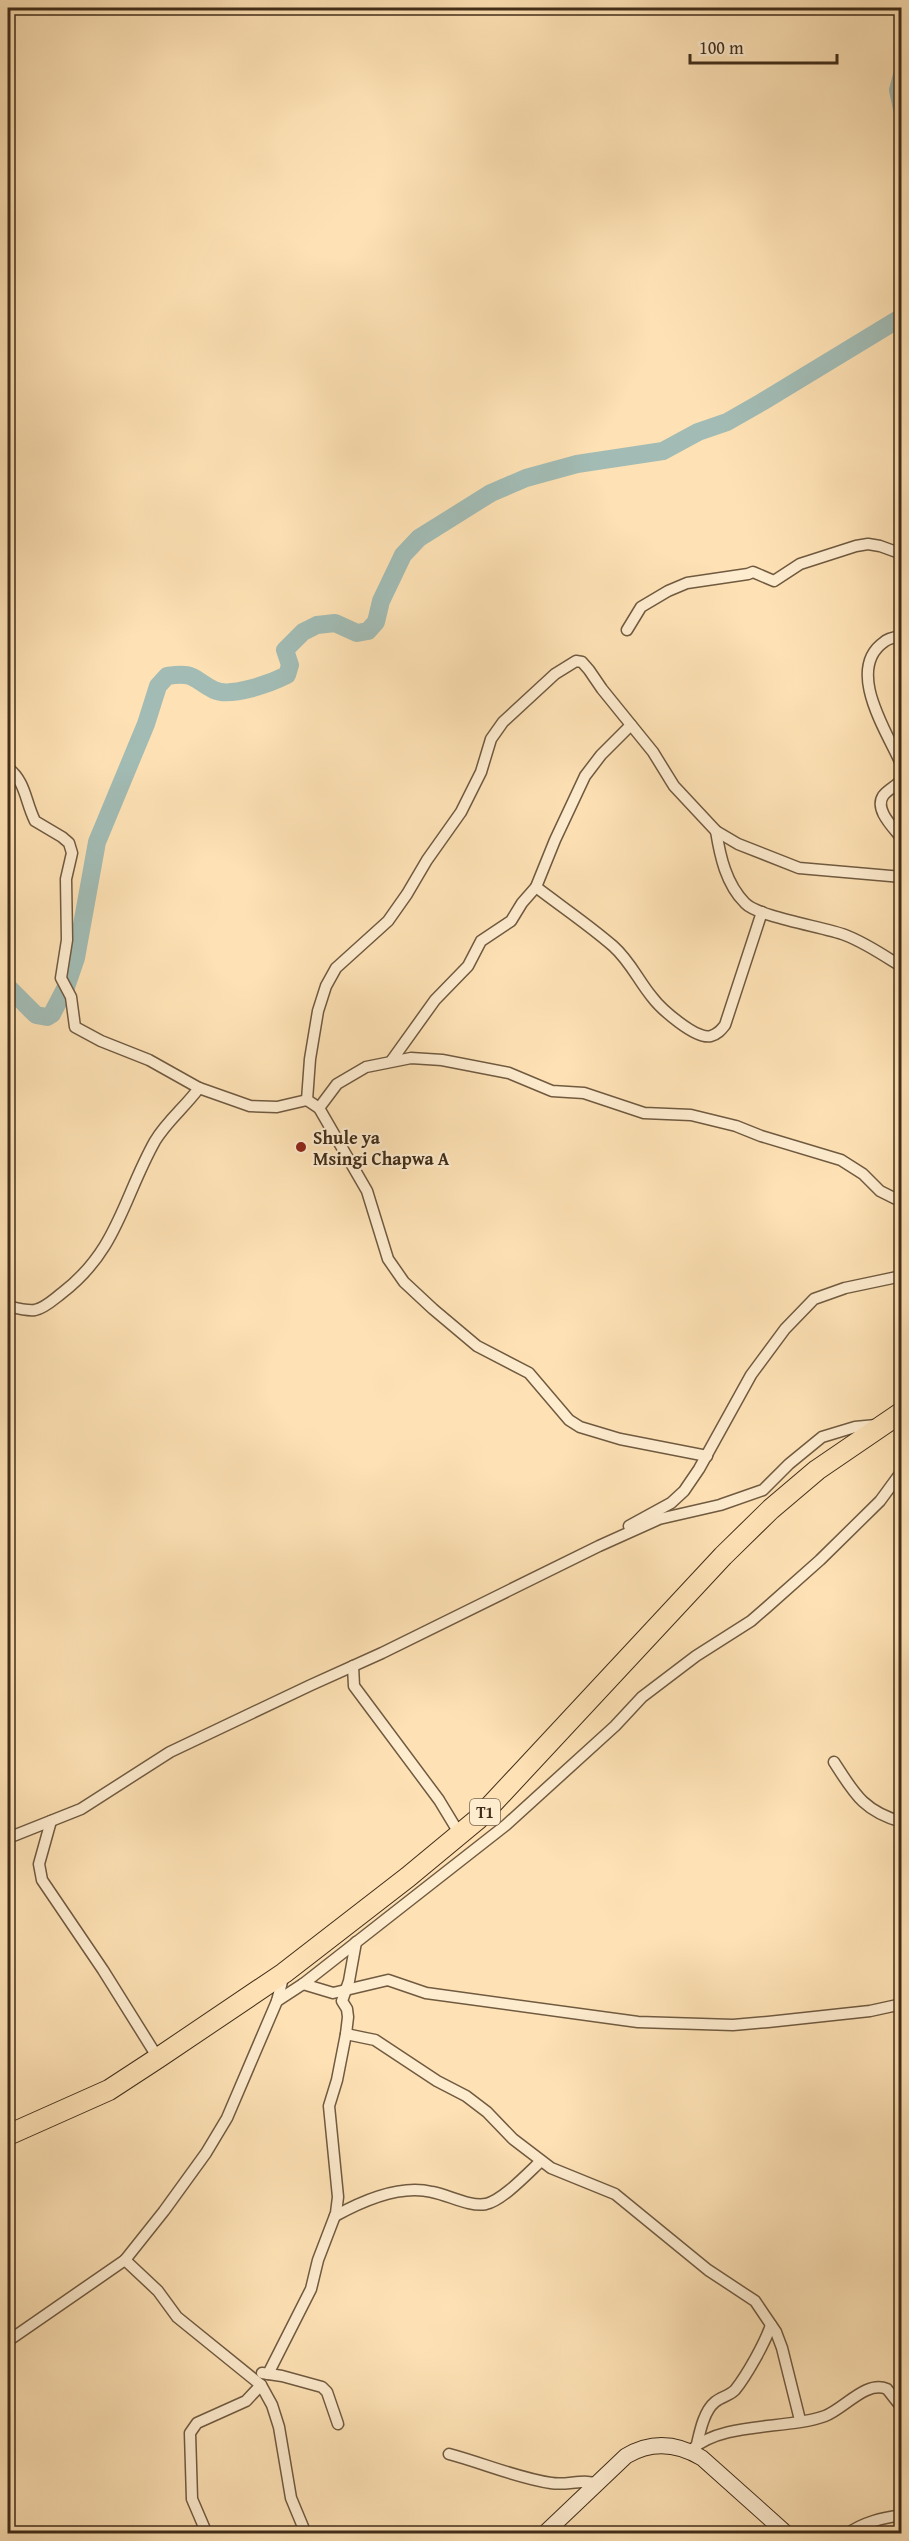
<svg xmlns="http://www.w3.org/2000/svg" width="909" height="2541" font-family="'Gentium Book Plus',serif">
  <rect width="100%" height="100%" fill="#fee2b5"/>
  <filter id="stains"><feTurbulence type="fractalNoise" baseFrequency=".00333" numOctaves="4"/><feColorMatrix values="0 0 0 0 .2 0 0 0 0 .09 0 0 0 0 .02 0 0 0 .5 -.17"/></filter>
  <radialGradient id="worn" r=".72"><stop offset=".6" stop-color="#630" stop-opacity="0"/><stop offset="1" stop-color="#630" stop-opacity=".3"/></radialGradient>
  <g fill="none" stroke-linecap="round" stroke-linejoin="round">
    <g stroke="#a2bcb5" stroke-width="18">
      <path d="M902,75l-4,15 4,19"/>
      <path d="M8,987l28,28 11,2 5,-3 14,-27 10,-29 21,-116 49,-118 12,-38 9,-10c29,-4 24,2 47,14 17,8 57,-7 73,-15l3,-10 -5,-15 18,-18 14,-7 18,-2 22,10 11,-2 8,-9 5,-21 22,-46 16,-17 72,-45 35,-15 51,-14 86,-13 35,-19 29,-10 35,-20 140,-85"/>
    </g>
    <g stroke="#705a40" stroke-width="13">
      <g id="street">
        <path d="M627,630l14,-23 27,-16 19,-8 61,-9 5,-2 21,9 26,-17 56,-18 12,-2 12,2 22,8"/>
        <path d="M902,636c-6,1 -14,2 -18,6 -40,28 5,93 18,124"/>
        <path d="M8,768c18,14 17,33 27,53l27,16 7,6 3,10 -6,26 1,61 -6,38 10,19 4,30 26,14 48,19 50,28 51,18 27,1 30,-7 12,8 48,83 21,68 16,23 29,27 44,37 52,27 40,47 11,7 40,12 87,17"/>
        <path d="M902,779c-5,7 -14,10 -19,17 -9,14 11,32 19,43"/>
        <path d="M716,831c4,25 10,53 29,72 13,14 79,24 100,32 21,8 38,20 57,32"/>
        <path d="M536,887c26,20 53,38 77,59 17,15 25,34 39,51 9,12 44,43 59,39 7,-2 10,-6 14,-11l37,-113"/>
        <path d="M392,1060l43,-60 33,-34 13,-25 30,-20 11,-18 14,-16 19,-47 30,-64 16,-21 30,-30"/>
        <path d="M307,1100l3,-41 8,-48 8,-25 10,-18 52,-47 19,-27 20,-34 34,-48 20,-40 10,-33 12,-17 52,-48 21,-13 6,1 7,8 13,19 51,63 21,34 42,45 22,13 61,24 103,9"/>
        <path d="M319,1108l18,-24 29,-17 45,-9 31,2 67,13 43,18 32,2 60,20 47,2 45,11 25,10 80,24 22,14 17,17 22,11"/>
        <path d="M8,1306c8,2 18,5 27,4 10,-2 19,-11 27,-17 56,-43 61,-95 93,-152 12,-20 30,-34 44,-53"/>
        <path d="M629,1526l42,-23 13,-12 15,-22 52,-94 34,-46 29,-30 31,-11 57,-12"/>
        <path d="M353,1666l1,20 85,114 20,33"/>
        <path d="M834,1762c20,31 29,49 68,60"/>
        <path d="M51,1821l-12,43 3,16 61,90 55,88"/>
        <path d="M8,1838l73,-29 89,-57 141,-67 71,-32 217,-107 60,-27 61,-14 43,-15 26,-26 33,-27 33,-10 21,-2"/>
        <path d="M303,1984l30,9 55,-13 38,13 212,29 95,3 35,-3 102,-11 32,-7"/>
        <path d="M277,2001l26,-17 203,-159 109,-99 27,-29 54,-41 55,-35 15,-13 54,-48 60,-59 22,-30"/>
        <path d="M346,2034l29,6 62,41 29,15 21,16 26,27 38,29 64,26 93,76 47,31 21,31 6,16 18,72"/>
        <path d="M335,2216c27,-15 65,-32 97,-24 17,3 37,15 54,12 17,-4 42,-31 55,-43"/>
        <path d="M125,2260l33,31 19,26 84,68 11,20 7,22 12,71 15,36"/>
        <path d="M8,2341l117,-81 39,-49 42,-58 21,-35 50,-117 7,-27"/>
        <path d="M262,2373l20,3 40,11 5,5 11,32"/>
        <path d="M268,2374l43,-85 7,-29 18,-47 2,-16 -9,-91 8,-26 9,-46 2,-17 -1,-8 -5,-8 7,-20 7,-39"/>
        <path d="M697,2444c3,-13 7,-33 18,-42 6,-5 14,-6 20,-12 12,-15 30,-47 36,-65"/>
        <path d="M683,2449l8,1c32,-29 96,-20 134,-34 19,-7 41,-36 62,-27l15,19"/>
        <path d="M449,2454c34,9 68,24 102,29 16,3 32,-5 46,1"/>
        <path d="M207,2534l-15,-35 -2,-66 7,-10 49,-22 15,-16"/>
        <path d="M847,2534c17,-12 35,-16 55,-19"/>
      </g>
    </g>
    <g stroke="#402d19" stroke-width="17">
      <path id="secondary" d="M544,2534l82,-78c25,-15 51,-13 76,2l85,76"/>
    </g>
    <g stroke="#402d19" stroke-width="22">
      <path id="highway" d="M8,2135l101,-45 49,-32 126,-85 124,-96 70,-58 245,-263 48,-47 46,-39 85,-58"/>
    </g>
    <use href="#street" stroke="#feeccf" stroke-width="10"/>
    <use href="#secondary" stroke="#feeccf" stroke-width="15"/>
    <use href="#highway" stroke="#fee2b5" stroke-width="20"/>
  </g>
  <circle fill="#8f2418" stroke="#feeccf" stroke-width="2" cx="301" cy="1147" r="6"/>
  <g text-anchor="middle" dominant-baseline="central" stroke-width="4.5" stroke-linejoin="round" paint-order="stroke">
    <rect fill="#feeccf" stroke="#796650" stroke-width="1.5" x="470" y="1799" width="30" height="26" rx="4.5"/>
    <g font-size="16" font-weight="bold" fill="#402d19">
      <text x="485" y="1812">T1</text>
    </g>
    <g font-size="18" font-weight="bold" fill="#402d19" stroke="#feeccf" text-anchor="start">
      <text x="313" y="1137">Shule ya<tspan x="313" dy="21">Msingi Chapwa A</tspan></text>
    </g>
  </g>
  <rect width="909" height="2541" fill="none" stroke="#fee2b5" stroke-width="30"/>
  <rect x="9" y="9" width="891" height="2523" fill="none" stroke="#402d19" stroke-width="3"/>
  <rect x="15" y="15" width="879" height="2511" fill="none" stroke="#402d19" stroke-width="1.5"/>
  <path d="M690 54v9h147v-9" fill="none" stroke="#402d19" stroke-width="3"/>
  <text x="699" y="54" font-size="18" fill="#402d19" stroke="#feeccf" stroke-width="4.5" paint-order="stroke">100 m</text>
  <rect width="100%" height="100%" filter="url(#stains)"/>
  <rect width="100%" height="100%" fill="url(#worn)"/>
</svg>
